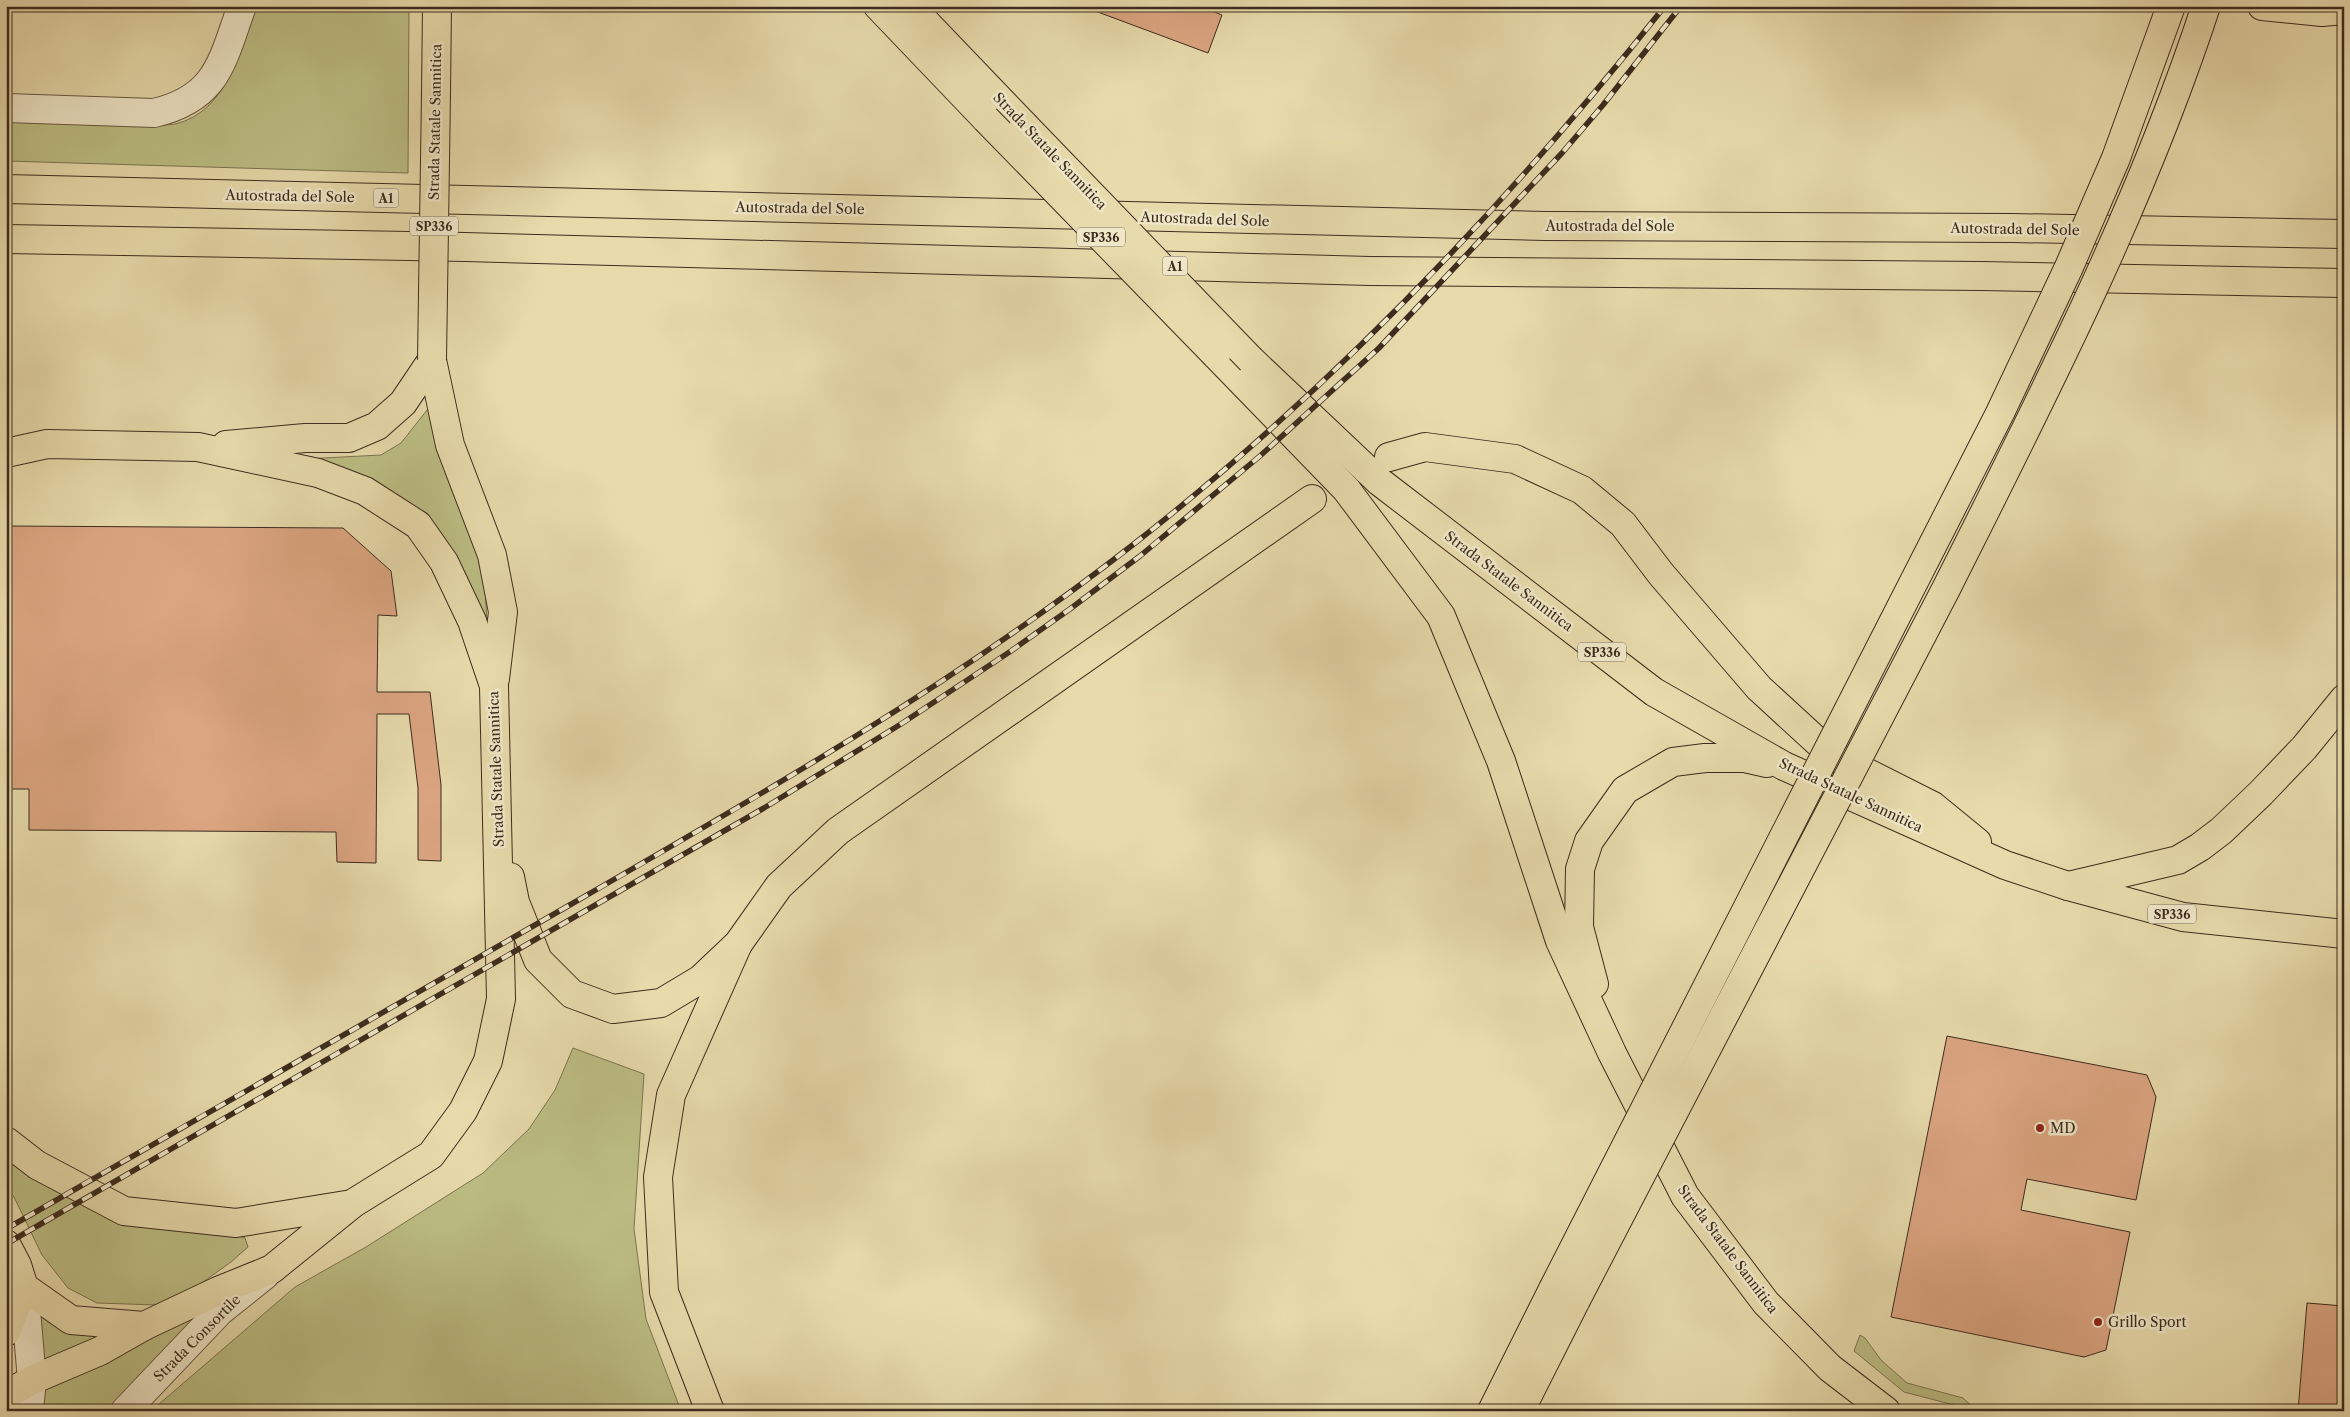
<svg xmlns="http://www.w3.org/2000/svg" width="2350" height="1417" font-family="'Libre Caslon Text',serif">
  <rect width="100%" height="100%" fill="#e7daab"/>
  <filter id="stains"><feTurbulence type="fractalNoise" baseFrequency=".004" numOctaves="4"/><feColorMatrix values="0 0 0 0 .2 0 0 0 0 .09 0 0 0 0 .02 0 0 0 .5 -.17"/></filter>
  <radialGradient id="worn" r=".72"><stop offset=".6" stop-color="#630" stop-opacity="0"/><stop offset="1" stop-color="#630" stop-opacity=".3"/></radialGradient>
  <g fill="#bcbe84" stroke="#7c7550">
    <path d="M256,6h153l-1,167 -402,-12v-39l146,3c7,0 16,0 23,-1 52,-12 66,-75 81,-118z"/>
    <path d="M431,405l43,131 11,50 2,38 -22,-51 -24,-36 -157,-77 97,-5 20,-12z"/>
    <path d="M573,1048l71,26 -10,155 12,90 35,92h-530l144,-124 71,-40 117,-74 46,-44 26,-39z"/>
    <path d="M6,1149l22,19 217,70 3,9 -17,15 -42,30 -32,13 -60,-2 -29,-15 -26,-33 -28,-58 -8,-10z"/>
    <path d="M228,1296l-113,115h-80l-1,-107 34,24z"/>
    <path d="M1860,1335l5,3 16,22 26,23 56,15 14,13 -73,-19 -50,-41z"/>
  </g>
  <g fill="#dba581" stroke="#3d2c1d">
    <path d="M1087,6h112l23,9 -14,38 -121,-45z"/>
    <path d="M6,526l337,2 48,43 6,45 -19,-1 -1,77h53l11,93v76l-23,-1v-72l-9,-74h-32l-1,149 -39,-1 -1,-30 -307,-2v-41h-23z"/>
    <path d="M1947,1036l200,39 9,22 -20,103 -109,-21 -6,31 109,22 -24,118 -22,7 -193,-40z"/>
    <path d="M2307,1303l37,3v105h-46z"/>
  </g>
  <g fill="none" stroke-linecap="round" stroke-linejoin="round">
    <g stroke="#685840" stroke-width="30">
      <g id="minor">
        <path d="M6,108l148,5c64,-15 68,-52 88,-107"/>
        <path d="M24,1287l8,93 -3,31"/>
        <path d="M125,1411l95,-100 45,-36"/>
      </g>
    </g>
    <g stroke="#3d2c1d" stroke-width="30">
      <g id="major">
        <path d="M878,6l108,113"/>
        <path d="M910,6l114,119"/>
        <path d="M436,93l1,-87"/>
        <path d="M1216,355l130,134 95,127 60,145 59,180 52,112 73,143 81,107 64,65 56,43"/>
        <path d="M432,360l18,85 42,110 11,57 -8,67"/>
        <path d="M1251,360l129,122 274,210 130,74 221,99 63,21 115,31 161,17"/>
        <path d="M226,445l79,-7h44l28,-12 26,-23 29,-43"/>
        <path d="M6,453l41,-9 151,3 120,26 47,18 53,34 26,37 28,59 22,65 7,313 -13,62 -25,50 -32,44 -79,49 -116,19 -112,-12 -87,-46 -31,-24"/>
        <path d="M1389,457l36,-10 90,12 67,31 41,34 38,50 98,114 73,67 101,51 44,36"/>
        <path d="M510,877l5,25 23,58 34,34 41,15 48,-6 40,-24 37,-35 41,-58 59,-55 474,-332"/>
        <path d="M1594,984l-15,-57 1,-58 9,-28 36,-51 48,-28 32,-4h40l22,5"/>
        <path d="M6,1244l11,21 7,22 47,33 73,6 74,-35 54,-22 79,-64"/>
        <path d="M6,1332l18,-45"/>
        <path d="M6,1395l26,-15 68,-29 44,-25"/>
      </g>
    </g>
    <g stroke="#3d2c1d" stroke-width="30">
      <g id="highway">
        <path d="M2262,6l60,6 22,-2"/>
        <path d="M6,189l1540,37 466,2 332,6"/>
        <path d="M6,239l459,8 905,24 612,5 362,7"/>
        <path d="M2068,886l110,-26 22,-13 21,-16 40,-38 43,-45 40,-49"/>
        <path d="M710,1411l-46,-119 -6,-115 13,-82 67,-151"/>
        <path d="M1492,1411l61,-122"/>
        <path d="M1520,1411l56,-111"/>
      </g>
    </g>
    <use href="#minor" stroke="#efe7c8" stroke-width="28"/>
    <use href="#major" stroke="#e7daab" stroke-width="28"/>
    <use href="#highway" stroke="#e7daab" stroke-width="28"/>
    <g stroke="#3d2c1d" stroke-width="5.5">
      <g id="rail">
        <path d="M6,1229c187,-108 375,-215 562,-323 193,-111 386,-222 562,-359 200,-156 377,-342 535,-541"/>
        <path d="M6,1244l758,-436 137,-84 110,-73 59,-42 70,-53 120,-100 119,-108 183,-195 41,-48 78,-99"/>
      </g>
    </g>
    <use href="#rail" stroke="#efe7c8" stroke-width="4" stroke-dasharray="11" stroke-linecap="butt"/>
    <g stroke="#3d2c1d" stroke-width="30" stroke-linecap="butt">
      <g id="major-bridge">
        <path d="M986,119l230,236"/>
        <path d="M1024,125l227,235"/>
        <path d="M432,360l4,-267"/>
      </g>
    </g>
    <g stroke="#3d2c1d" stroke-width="30" stroke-linecap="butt">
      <g id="highway-bridge">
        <path d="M1553,1289l447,-876 69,-146 47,-109 55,-152"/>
        <path d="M1576,1300c124,-237 249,-474 371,-713 95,-189 193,-379 259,-581"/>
      </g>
    </g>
    <use href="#major-bridge" stroke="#e7daab" stroke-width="28"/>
    <use href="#highway-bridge" stroke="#e7daab" stroke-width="28"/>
  </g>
  <g fill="#8f2418" stroke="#efe7c8" stroke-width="2">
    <circle cx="2040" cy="1128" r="5"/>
    <circle cx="2098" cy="1322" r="5"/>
  </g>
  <g text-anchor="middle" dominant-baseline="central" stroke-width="5" stroke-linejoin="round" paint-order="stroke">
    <g fill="#efe7c8" stroke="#726450" stroke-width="1">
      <rect x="373.5" y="188.5" width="25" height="19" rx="4"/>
      <rect x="410" y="216.5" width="48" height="19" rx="4"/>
      <rect x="1077" y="227.5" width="48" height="19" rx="4"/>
      <rect x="1162.5" y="256.5" width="25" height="19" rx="4"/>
      <rect x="1578" y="642.5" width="48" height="19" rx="4"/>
      <rect x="2148" y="904.5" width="48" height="19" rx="4"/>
    </g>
    <g font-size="12" font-weight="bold" fill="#3d2c1d">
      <text x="386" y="198">A1</text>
      <text x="434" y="226">SP336</text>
      <text x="1101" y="237">SP336</text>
      <text x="1175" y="266">A1</text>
      <text x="1602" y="652">SP336</text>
      <text x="2172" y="914">SP336</text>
    </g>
    <g font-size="14" fill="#3d2c1d" stroke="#efe7c8">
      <text transform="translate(435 122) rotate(-89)">Strada Statale Sannitica</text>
      <text transform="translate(1050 151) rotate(46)">Strada Statale Sannitica</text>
      <text transform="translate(290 196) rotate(1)">Autostrada del Sole</text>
      <text transform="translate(800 208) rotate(1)">Autostrada del Sole</text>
      <text transform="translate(1205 219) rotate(2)">Autostrada del Sole</text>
      <text x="1610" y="226">Autostrada del Sole</text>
      <text transform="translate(2015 229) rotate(1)">Autostrada del Sole</text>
      <text transform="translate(1509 581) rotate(37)">Strada Statale Sannitica</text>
      <text transform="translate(496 769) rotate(-92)">Strada Statale Sannitica</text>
      <text transform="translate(1851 795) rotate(25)">Strada Statale Sannitica</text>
      <text transform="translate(1728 1249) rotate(53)">Strada Statale Sannitica</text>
      <text transform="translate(197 1338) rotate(-45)">Strada Consortile</text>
    </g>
    <g font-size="14" fill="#3d2c1d" stroke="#efe7c8" text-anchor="start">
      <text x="2050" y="1128">MD</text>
      <text x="2108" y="1322">Grillo Sport</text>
    </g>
  </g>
  <rect width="2350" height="1417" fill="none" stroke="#e7daab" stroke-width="25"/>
  <rect x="8" y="8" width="2335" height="1402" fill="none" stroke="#3d2c1d" stroke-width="2.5"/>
  <rect x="12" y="12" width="2325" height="1392" fill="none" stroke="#3d2c1d"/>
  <rect width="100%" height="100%" filter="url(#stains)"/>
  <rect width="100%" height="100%" fill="url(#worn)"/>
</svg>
